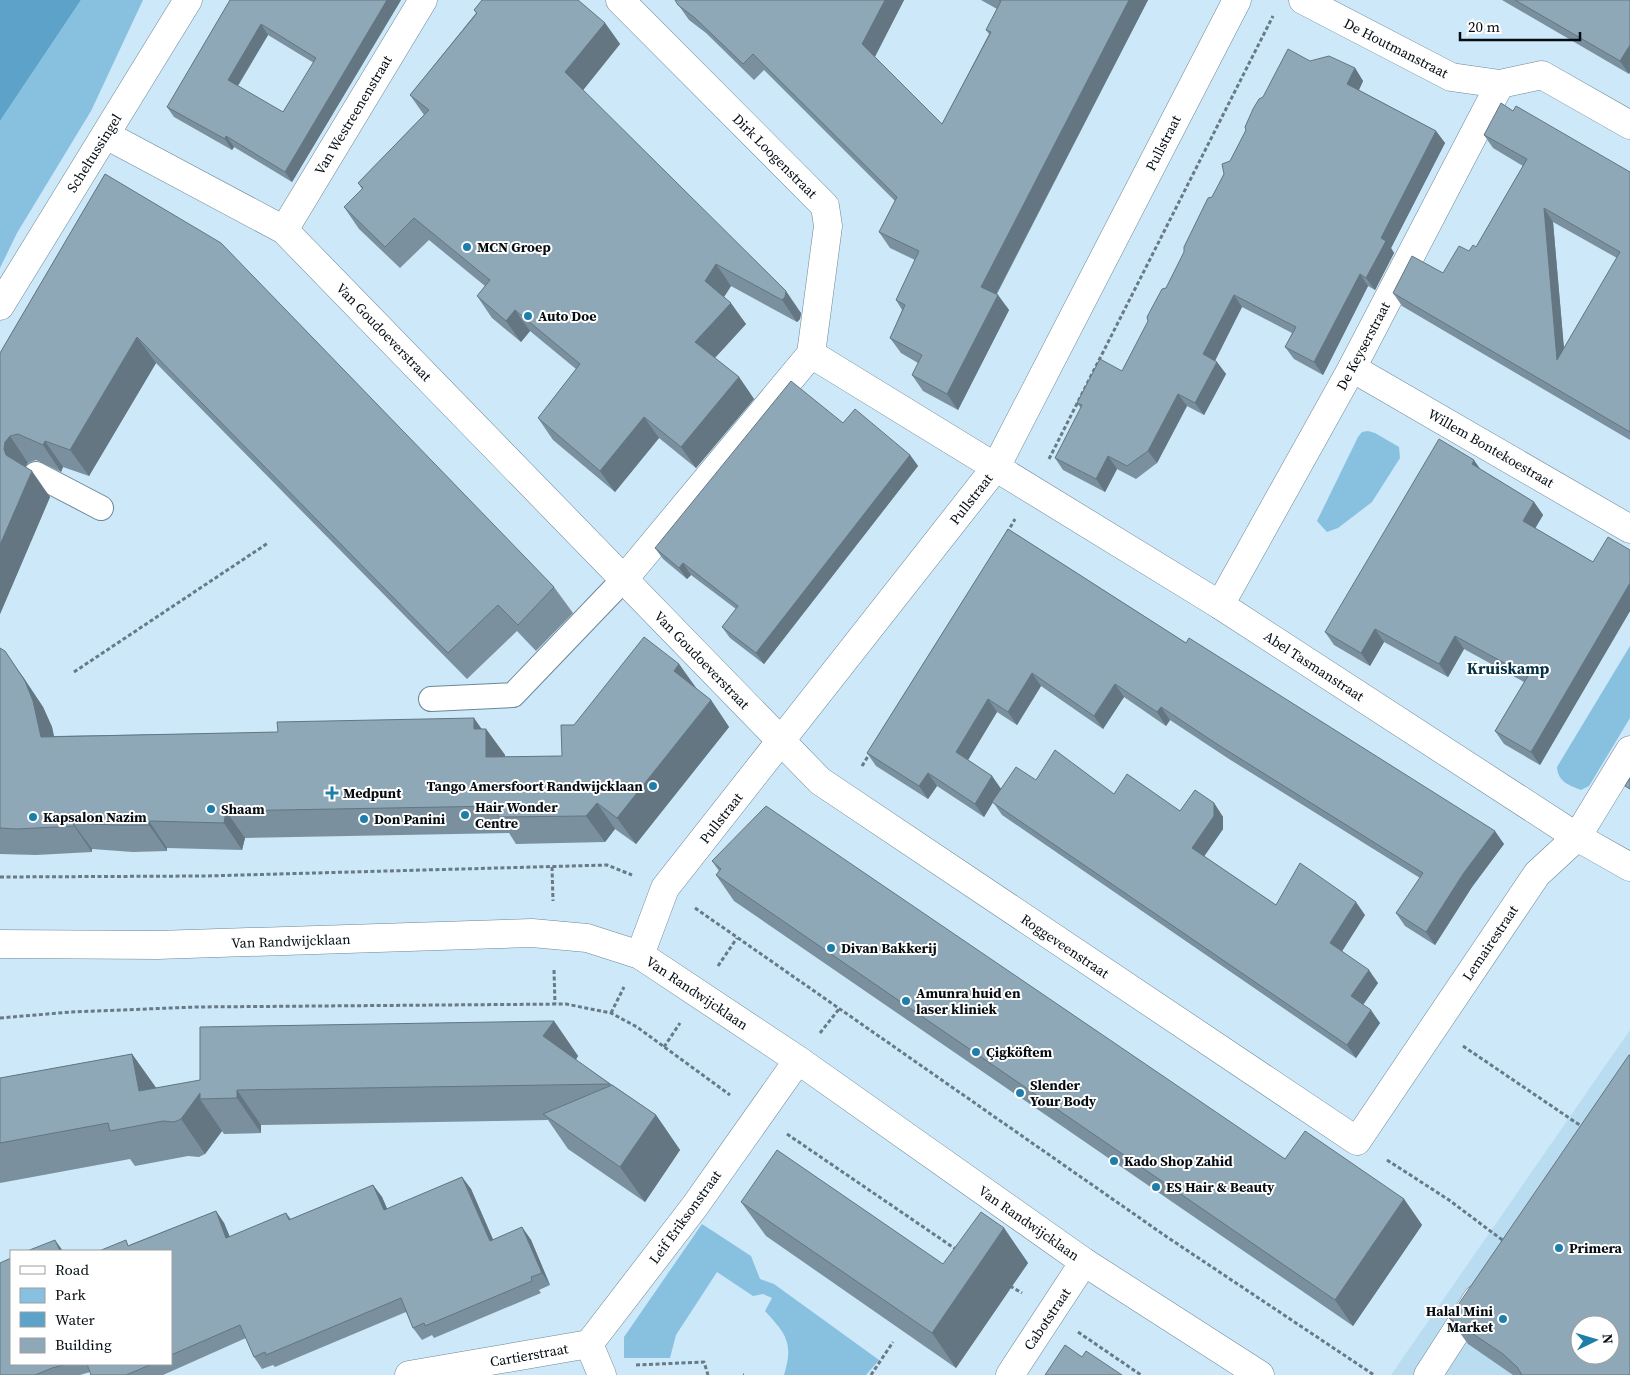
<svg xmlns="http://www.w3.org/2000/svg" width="1630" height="1375" font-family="'Source Serif 4',serif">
  <rect width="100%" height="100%" fill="#cce8f9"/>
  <path fill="#b9dcf1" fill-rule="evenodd" d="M1630,1030v345h-239zM1580,1325h30v30h-30z"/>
  <g fill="#88c0e0">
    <path d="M81,0h62l-52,111 -74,122 -17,35v-147z"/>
    <path d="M1368,431l7,2 24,14 1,11 -28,44 -34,26 -11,4 -10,-11 41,-84 4,-5z"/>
    <path d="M1630,646v72l-41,68 -8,4c-12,-5 -23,-8 -24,-23z"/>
    <path d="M702,1224l49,32 9,23 14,5 105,76 -13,15h-82c10,-32 2,-41 -19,-64l7,-13 -9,-4 -10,2 -36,-24 -41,63 -6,23h-46v-21z"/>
  </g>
  <path fill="#5da2c8" d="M0,0h81l-81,121z"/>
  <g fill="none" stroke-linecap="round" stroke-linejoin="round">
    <g stroke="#6d8796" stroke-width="26">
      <g id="lane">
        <path d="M36,474l65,34"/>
        <path d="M431,699l82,-4 111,-116"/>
      </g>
    </g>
    <g stroke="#6d8796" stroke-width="29">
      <g id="street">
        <path d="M620,0l205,206 3,20 -17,128 -187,225"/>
        <path d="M1303,0l148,77 49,7 42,-9 88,50"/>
        <path d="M106,135l178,95 536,551 537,360 180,-267 40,-37 53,-87"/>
        <path d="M284,230l139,-230"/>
        <path d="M811,354l409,251 357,232 53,30"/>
        <path d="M1352,368l278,161"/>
        <path d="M1220,605l132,-237 148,-284"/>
        <path d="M640,955l25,-67 331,-421 241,-467"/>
        <path d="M589,1344l106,-138 103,-146"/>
        <path d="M589,1344l13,31"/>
        <path d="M409,1375l180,-31"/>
        <path d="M1010,1375l74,-113"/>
        <path d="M1428,1375l49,-76"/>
      </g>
    </g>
    <g stroke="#6d8796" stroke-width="29">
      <g id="secondary">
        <path d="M0,306l188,-306"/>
        <path d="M0,944l157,1 375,-12 55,5 53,17 158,105 286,202 176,113"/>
      </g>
    </g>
    <g stroke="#687a85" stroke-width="3" stroke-dasharray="4 2.5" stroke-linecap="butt">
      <path d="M1049,459l224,-443"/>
      <path d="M1007,533l8,-14"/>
      <path d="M74,672l194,-129"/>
      <path d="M862,766l8,-13"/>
      <path d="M552,867l1,34"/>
      <path d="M0,877l205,-1 402,-11 25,10"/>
      <path d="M695,908l472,329 207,138"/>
      <path d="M718,966l19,-28"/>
      <path d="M554,970l1,34"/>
      <path d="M611,1013l13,-26"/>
      <path d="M0,1018l71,-6 125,-5 370,-3 45,9 26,14 93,68"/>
      <path d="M820,1033l19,-24"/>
      <path d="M1463,1046l121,82"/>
      <path d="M664,1047l16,-24"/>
      <path d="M787,1134l170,116"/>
      <path d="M1387,1160l62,40 56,42"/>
      <path d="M1010,1286l12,7"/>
      <path d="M1078,1332l63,43"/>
      <path d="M636,1365l68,-3 4,13"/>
      <path d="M743,1375h1"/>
      <path d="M871,1375l22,-33"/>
    </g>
    <use href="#lane" stroke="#fff" stroke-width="24"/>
    <use href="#street" stroke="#fff" stroke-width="28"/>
    <use href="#secondary" stroke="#fff" stroke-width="28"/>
  </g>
  <g fill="#7a909e" fill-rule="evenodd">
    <path d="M230,0h171l-109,182 -58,-35 -2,3 -58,-33 -7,-10zM268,35l46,28 -31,49 -45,-26z"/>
    <path d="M675,0h229l-29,57 67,67 47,-90 -3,-4 11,-21 -16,-9h167l-151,294 12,16 -51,100 -35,-19 -11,-16 6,-12 -17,-10 -11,-15 12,-28 -6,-10 19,-40 -25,-12 -11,-16 16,-31 -131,-131 -10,10 -48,-47 -17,-13z"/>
    <path d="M1502,0h128v72l-1,2z"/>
    <path d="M474,10l131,13 15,21 -37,46 218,223 -1,6 -3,3 -66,-36 -7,11 22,27 -31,34 24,19 15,22 -58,69 -37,-30 -44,54 -62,-52 -15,-22 38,-49 -46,-38 -9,11 -29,-24 -15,-22 8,-10 -56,-46 -29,28 -41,-39 -15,-22 18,-18 -4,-6 66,-68 -14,-20 66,-82z"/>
    <path d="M1310,61l45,7 8,13 -4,9 77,41 9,12 -54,105 3,5 -19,37 -7,-4 -45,89 -29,-16 -9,-12 7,-14 -50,-26 -27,53 11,14 -22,41 -17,-9 -30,57 -21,16 -19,-10 -12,23 -42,-22 -8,-12 26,-50 -4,-5 45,-32 44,-83 97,-191z"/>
    <path d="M1513,111l117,61v268l-228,-134 -9,-13 50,-20 26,-22 7,-4 47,-81 -30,-18 -9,-13zM1553,222l64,36 -53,90z"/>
    <path d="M105,174l449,413 19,26 -37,38 -19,-20 -50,48 -311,-316 -67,113 -26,-9 -2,5 -25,-12 -8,3 -3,4 25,30 -50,117v-261z"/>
    <path d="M843,423l67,32 8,11 -154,198 -34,-26 -8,-11 14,-18 -45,-34 -4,4 -24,-20 -8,-11z"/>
    <path d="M1482,470l52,32 9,13 -8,13 58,34 37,-12v61l-90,154 -36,-21 -9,-13 29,-49 -60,-33 -16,28 -64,-35 -14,24 -36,-21 -9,-13z"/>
    <path d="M1008,529l178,114 318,201 -32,43 -37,58 -30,-19 -9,-13 24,-35 -191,-119 -59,-39 -4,6 -42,-29 -21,32 -62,-43 -24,39 -20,-13 -29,48 24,16 9,13 35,-9 78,14 66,17 34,-8 9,14v12l-19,27 72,49 89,10 -23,36 36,32 -15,22 17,18 -24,35 -354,-243 -9,-13 -9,15 -47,-31 -9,13 -52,-33 -9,-13z"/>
    <path d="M0,648l24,30 19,29 9,20 2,9 432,-7 19,26v2l57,-1 12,-31 105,-61 18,25 14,11 18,27 -93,117 -21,-15 -10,13 -89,2 -7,-11 -264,5 -3,12 -75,-2v3l-34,1 -41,-3v3l-56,3 -36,-1z"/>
    <path d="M712,861l573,298 119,40 18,26 -69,101 -619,-425 -18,-26 3,-4z"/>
    <path d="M554,1021l24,35 -2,4 80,55 24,35 -35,52 -77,-53 -20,-29 -287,5v8l-37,1 -2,-3 -17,23 -6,3 -11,-1 -53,10 -5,-7 -130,24v-105l132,-24 24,34z"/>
    <path d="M462,1177l9,12 22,51 29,-13 9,13 19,45 -11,5 2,3 -107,45 -2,-3 -10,5 -9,-12 -7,-16 -131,55 -2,-2 -11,4 -8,-12 -8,-19 -83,37h-72l-1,-3 -10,3h-80l11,-11h160v-113l-42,-6 87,-34 8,12 6,14 56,-24 5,6 82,-34 9,12 5,12z"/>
    <path d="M741,1202l202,62 61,-36 24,35 -72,105 -190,-132z"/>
    <path d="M1449,1318l181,57h-117l-45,-31z"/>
  </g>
  <g fill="#637681">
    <path d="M387,0h14l-109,182 -7,-10z"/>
    <path d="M885,0h19l-31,60 -11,-16z"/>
    <path d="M1129,0h19l-156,302 -11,-15z"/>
    <path d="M605,23l15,21 -40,50 -15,-22z"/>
    <path d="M261,24l7,11 -33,55 -7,-10z"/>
    <path d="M1630,45v27l-1,2 -9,-13z"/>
    <path d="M1355,68l8,13 -7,15 -9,-12z"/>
    <path d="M1436,131l9,12 -54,105 3,5 -19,37 -9,-12 15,-40z"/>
    <path d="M226,136l8,11 -2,3 -7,-11z"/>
    <path d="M1544,208l9,14 13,151 -9,-13z"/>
    <path d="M716,264l15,22 -11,17 -15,-22z"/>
    <path d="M1360,274l8,12 -45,89 -9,-13z"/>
    <path d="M786,291l15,22 -1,6 -3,3 -15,-22z"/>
    <path d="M998,295l11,15 -51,100 -11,-16z"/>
    <path d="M1234,295l8,12 -30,60 -9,-13z"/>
    <path d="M731,303l15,21 -36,39 -15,-21z"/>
    <path d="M515,310l15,21 -9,11 -15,-21z"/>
    <path d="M137,337l19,26 -67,113 -19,-26z"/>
    <path d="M1217,362l9,12 -22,41 -9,-12z"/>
    <path d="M739,377l15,22 -58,69 -15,-21z"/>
    <path d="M1178,394l9,12 -30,57 -9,-12z"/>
    <path d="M644,417l15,21 -44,54 -15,-21z"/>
    <path d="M10,436l18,27 -4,5 -18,-13 -2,-6 1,-7z"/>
    <path d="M45,441l18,26 -2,5 -18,-27z"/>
    <path d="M910,455l8,11 -154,198 -8,-11z"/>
    <path d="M1108,456l9,13 -12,23 -9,-13z"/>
    <path d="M1474,460l9,13 -11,-9z"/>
    <path d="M32,471l18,26 -50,117v-69z"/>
    <path d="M1534,502l9,13 -11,19 -9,-13z"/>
    <path d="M683,563l8,12 -4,4 -8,-11z"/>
    <path d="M1630,583v28l-90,154 -9,-13z"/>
    <path d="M1375,629l9,13 -14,24 -9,-13z"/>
    <path d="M1455,636l9,13 -16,28 -9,-13z"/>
    <path d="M5,651l38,56 9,20 7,36 -18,-26z"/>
    <path d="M679,664l19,27 -24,-20z"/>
    <path d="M1032,673l9,13 -24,39 -9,-13z"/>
    <path d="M1115,684l9,13 -21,32 -9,-13z"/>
    <path d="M988,699l9,13 -32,53 -9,-13z"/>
    <path d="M711,700l18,27 -93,117 -19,-26z"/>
    <path d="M1161,707l9,13 -4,6 -9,-14z"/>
    <path d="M474,718l12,17v-6l19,26v28l-19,-26 -12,-28z"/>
    <path d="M928,773l9,13 -9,13 -9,-13z"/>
    <path d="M992,776l9,13 -17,28 -9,-13z"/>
    <path d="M597,803l18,26 -10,13 -19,-26z"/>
    <path d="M1214,803l9,14v12l-22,32 -9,-13z"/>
    <path d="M226,811l19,27 -3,12 -18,-27z"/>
    <path d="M149,821l18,27v3l-18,-26z"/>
    <path d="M73,823l19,26v3l-18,-26z"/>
    <path d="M1495,831l9,13 -32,43 -37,58 -9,-13 37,-58z"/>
    <path d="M1356,902l9,13 -26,41 -9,-13z"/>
    <path d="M1369,970l9,13 -18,26 -9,-13z"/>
    <path d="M1371,1010l9,13 -24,35 -9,-13z"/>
    <path d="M554,1021l24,35 -11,15 -24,-35z"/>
    <path d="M132,1054l25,35 -18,2z"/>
    <path d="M237,1090l24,35v8l-24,-35z"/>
    <path d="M200,1093v6l22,32 -17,23 -24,-35z"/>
    <path d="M656,1115l24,35 -35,52 -25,-35z"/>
    <path d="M462,1177l9,12 28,64 -9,-12z"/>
    <path d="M373,1185l9,12 11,25 -9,-12z"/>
    <path d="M1404,1199l18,26 -69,101 -18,-26z"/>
    <path d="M216,1211l8,12 11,27 -9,-12z"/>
    <path d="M522,1227l9,13 19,45 -8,-12z"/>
    <path d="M1004,1228l24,35 -72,105 -24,-35z"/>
    <path d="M55,1240l8,11h-3z"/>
  </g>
  <g fill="#8ea8b8" stroke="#637681" fill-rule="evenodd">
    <path d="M230,0h157l-102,172 -59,-36 -1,3 -58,-32zM261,24l55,34 -33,54 -55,-32z"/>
    <path d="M482,0h96l27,23 -40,49 221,219 -1,6 -3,3 -66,-36 -11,17 26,22 -36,39 44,35 -58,70 -37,-30 -44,54 -62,-53 42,-54 -65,-54 -9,11 -29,-25 13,-16 -76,-62 -29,29 -41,-40 19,-19 -5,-5 71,-73 -19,-15 67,-82 -3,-3z"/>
    <path d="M675,0h210l-23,44 80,80 49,-92 -5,-2 15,-29 -2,-1h130l-148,287 17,8 -51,99 -35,-19 10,-20 -32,-17 15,-33 -9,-5 23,-49 -40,-19 18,-35 -144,-143 -10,10 -48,-46 -17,-13z"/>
    <path d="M1515,0h115v45l-10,16z"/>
    <path d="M1288,49l22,12 19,-5 26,12 -8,16 89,47 -55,107 5,3 -20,37 -6,-4 -46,88 -29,-15 11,-20 -62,-32 -31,59 14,8 -22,41 -17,-9 -30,57 -21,15 -19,-10 -12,23 -41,-21 27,-53 -5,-2 23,-44 22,12 26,-50 -1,-4 15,-28 4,-1 18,-36v-5l24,-49 4,-1 12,-23 -2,-10 8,-3 16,-31 -1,-3 8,-18 6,-10 4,-2z"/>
    <path d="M1501,103l12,8 3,-5 114,66v260l-237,-139 19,-37 31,17 16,-27 10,5 4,-6 3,2 51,-88 -43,-24zM1544,208l76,44 -63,108z"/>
    <path d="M105,174l116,69 333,344 -36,38 -20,-20 -50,48 -311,-316 -67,113 -25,-9 -2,4 -25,-11 -8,2 -5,6 -1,7 2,6 26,16 -32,74v-192z"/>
    <path d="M791,381l52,42 12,-14 55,46 -154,198 -34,-26 16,-21 -55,-43 -4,5 -24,-20z"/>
    <path d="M1439,439l35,21 -2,4 62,38 -11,19 70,41 15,-25 22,13v33l-99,169 -36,-21 33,-55 -73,-40 -16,28 -64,-35 -14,24 -36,-21z"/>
    <path d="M1008,529l178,114 3,-5 306,193 -32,43 -37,58 -30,-19 27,-40 -203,-127 -59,-39 -4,5 -42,-28 -21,32 -62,-43 -24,39 -20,-13 -32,53 36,24 -17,28 -47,-31 -9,13 -52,-33z"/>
    <path d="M644,637l35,27 -5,7 37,29 -94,118 -20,-15 -11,13 -88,1v-11l-272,5 -2,12 -75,-2v4h-34l-42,-2 1,3 -57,3 -17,-1v-180l5,3 20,30 8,20 8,36 237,-5 -1,-10 197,-4v11h12v28l76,-1 -1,-31h13z"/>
    <path d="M1055,750l59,44 13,-20 53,37 15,-21 19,13v13l-22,32 84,57 24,-42 56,39 -26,41 39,27 -18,26 20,14 -24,35 -355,-243 24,-35 20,13z"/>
    <path d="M1630,778v11l-5,-3z"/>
    <path d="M766,806l519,353 20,-28 99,68 -69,101 -619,-425 5,-6 -9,-8z"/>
    <path d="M554,1021l-11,15 67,48 -373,6v8l-37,1v-6l-19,26 -7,3 -11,-1 -53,10 -2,-8 -108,20v-65l132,-24 7,37 61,-11v-53z"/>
    <path d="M1629,1055h1v320h-108l-5,-8 -14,-13 -54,-36zM1580,1325h30v30h-30z"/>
    <path d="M612,1085l44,30 -36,52 -77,-53z"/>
    <path d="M777,1150l166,114 38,-52 23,16 -72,105 -191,-131z"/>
    <path d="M462,1177l28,64 32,-14 20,46 -11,4 1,4 -107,45 -1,-3 -11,5 -12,-30 -135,57 -1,-3 -11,5 -14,-32 -69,30v-104h-72l27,-11 2,6 88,-35 10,27 60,-25 3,7 84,-35 11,25z"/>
    <path d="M55,1240l5,11h-33z"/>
    <path d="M11,1258v106h57l-16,4 -17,7h-35v-112z"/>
    <path d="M1065,1345l17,12 4,-6 36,24h-77z"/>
    <path d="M87,1364h65l-26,11h-35z"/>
  </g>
  <g fill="#1e7eaa" stroke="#fff" stroke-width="2">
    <circle cx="467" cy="247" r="5"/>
    <circle cx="528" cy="316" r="5"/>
    <circle cx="653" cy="786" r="5"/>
    <path d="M329.5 785.5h5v5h5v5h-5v5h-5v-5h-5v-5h5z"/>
    <circle cx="211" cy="809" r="5"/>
    <circle cx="465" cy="815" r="5"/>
    <circle cx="33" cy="817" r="5"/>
    <circle cx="364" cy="819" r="5"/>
    <circle cx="831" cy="948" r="5"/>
    <circle cx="906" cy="1001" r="5"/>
    <circle cx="976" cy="1052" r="5"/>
    <circle cx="1020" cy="1093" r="5"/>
    <circle cx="1114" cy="1161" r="5"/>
    <circle cx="1156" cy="1187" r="5"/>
    <circle cx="1559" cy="1248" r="5"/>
    <circle cx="1503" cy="1319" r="5"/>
  </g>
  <g text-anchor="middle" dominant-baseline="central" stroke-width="4" stroke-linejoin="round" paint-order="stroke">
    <g font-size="14" fill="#050d12" stroke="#fff">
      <text transform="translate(1396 48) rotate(27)">De Houtmanstraat</text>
      <text transform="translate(353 115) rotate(-59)">Van Westreenenstraat</text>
      <text transform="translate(1163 143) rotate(-63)">Pullstraat</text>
      <text transform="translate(94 153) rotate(-58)">Scheltussingel</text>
      <text transform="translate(775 156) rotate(45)">Dirk Loogenstraat</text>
      <text transform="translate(384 332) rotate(46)">Van Goudoeverstraat</text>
      <text transform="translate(1363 346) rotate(-62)">De Keyserstraat</text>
      <text transform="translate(1491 448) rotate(30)">Willem Bontekoestraat</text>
      <text transform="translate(971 499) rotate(-52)">Pullstraat</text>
      <text transform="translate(702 660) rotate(46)">Van Goudoeverstraat</text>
      <text transform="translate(1314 666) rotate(33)">Abel Tasmanstraat</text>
      <text transform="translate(721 818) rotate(-52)">Pullstraat</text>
      <text transform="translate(291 941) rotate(-2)">Van Randwijcklaan</text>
      <text transform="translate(1490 943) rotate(-56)">Lemairestraat</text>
      <text transform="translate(1065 946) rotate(34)">Roggeveenstraat</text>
      <text transform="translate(697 993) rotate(34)">Van Randwijcklaan</text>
      <text transform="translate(685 1217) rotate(-54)">Leif Eriksonstraat</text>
      <text transform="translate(1029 1223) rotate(35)">Van Randwijcklaan</text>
      <text transform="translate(1047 1319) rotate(-56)">Cabotstraat</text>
      <text transform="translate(529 1355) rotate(-10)">Cartierstraat</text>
    </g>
    <g font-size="14" font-weight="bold" fill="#050d12" stroke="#fff" text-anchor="start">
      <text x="477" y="247">MCN Groep</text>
      <text x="538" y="316">Auto Doe</text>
      <text x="643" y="786" text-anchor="end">Tango Amersfoort Randwijcklaan</text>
      <text x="343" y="793">Medpunt</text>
      <text x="475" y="807">Hair Wonder<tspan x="475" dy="16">Centre</tspan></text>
      <text x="221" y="809">Shaam</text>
      <text x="43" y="817">Kapsalon Nazim</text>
      <text x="374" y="819">Don Panini</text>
      <text x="841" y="948">Divan Bakkerij</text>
      <text x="916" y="993">Amunra huid en<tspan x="916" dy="16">laser kliniek</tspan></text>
      <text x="986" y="1052">Çigköftem</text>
      <text x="1030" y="1085">Slender<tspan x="1030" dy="16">Your Body</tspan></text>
      <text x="1124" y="1161">Kado Shop Zahid</text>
      <text x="1166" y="1187">ES Hair &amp; Beauty</text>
      <text x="1569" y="1248">Primera</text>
      <text x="1493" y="1311" text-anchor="end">Halal Mini<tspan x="1493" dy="16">Market</tspan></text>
    </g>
    <g font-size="16" font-weight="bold" fill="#023146" stroke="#fff">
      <text x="1508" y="668">Kruiskamp</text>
    </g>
  </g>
  <rect x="10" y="1250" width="162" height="115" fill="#ffffff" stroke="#9b9ea0"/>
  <rect x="20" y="1266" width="25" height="8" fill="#ffffff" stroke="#9b9ea0"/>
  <text x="55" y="1275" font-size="15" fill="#050d12">Road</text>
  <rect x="20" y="1288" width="25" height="15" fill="#88c0e0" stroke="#9b9ea0"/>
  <text x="55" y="1300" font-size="15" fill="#050d12">Park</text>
  <rect x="20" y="1312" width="25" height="15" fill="#5da2c8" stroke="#9b9ea0"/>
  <text x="55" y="1325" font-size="15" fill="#050d12">Water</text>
  <rect x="20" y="1338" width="25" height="15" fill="#8ea8b8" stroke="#9b9ea0"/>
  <text x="55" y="1350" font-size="15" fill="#050d12">Building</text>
  <g transform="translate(1595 1340) rotate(85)"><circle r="24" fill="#ffffff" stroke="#9b9ea0"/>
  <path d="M0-4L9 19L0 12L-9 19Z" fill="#1e7eaa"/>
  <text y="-8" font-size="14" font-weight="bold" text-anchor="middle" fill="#050d12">N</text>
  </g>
  <path d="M1460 32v8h120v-8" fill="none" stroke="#050d12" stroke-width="2.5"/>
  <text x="1468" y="32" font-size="15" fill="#050d12" stroke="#ffffff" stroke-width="4" paint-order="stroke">20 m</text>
</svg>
